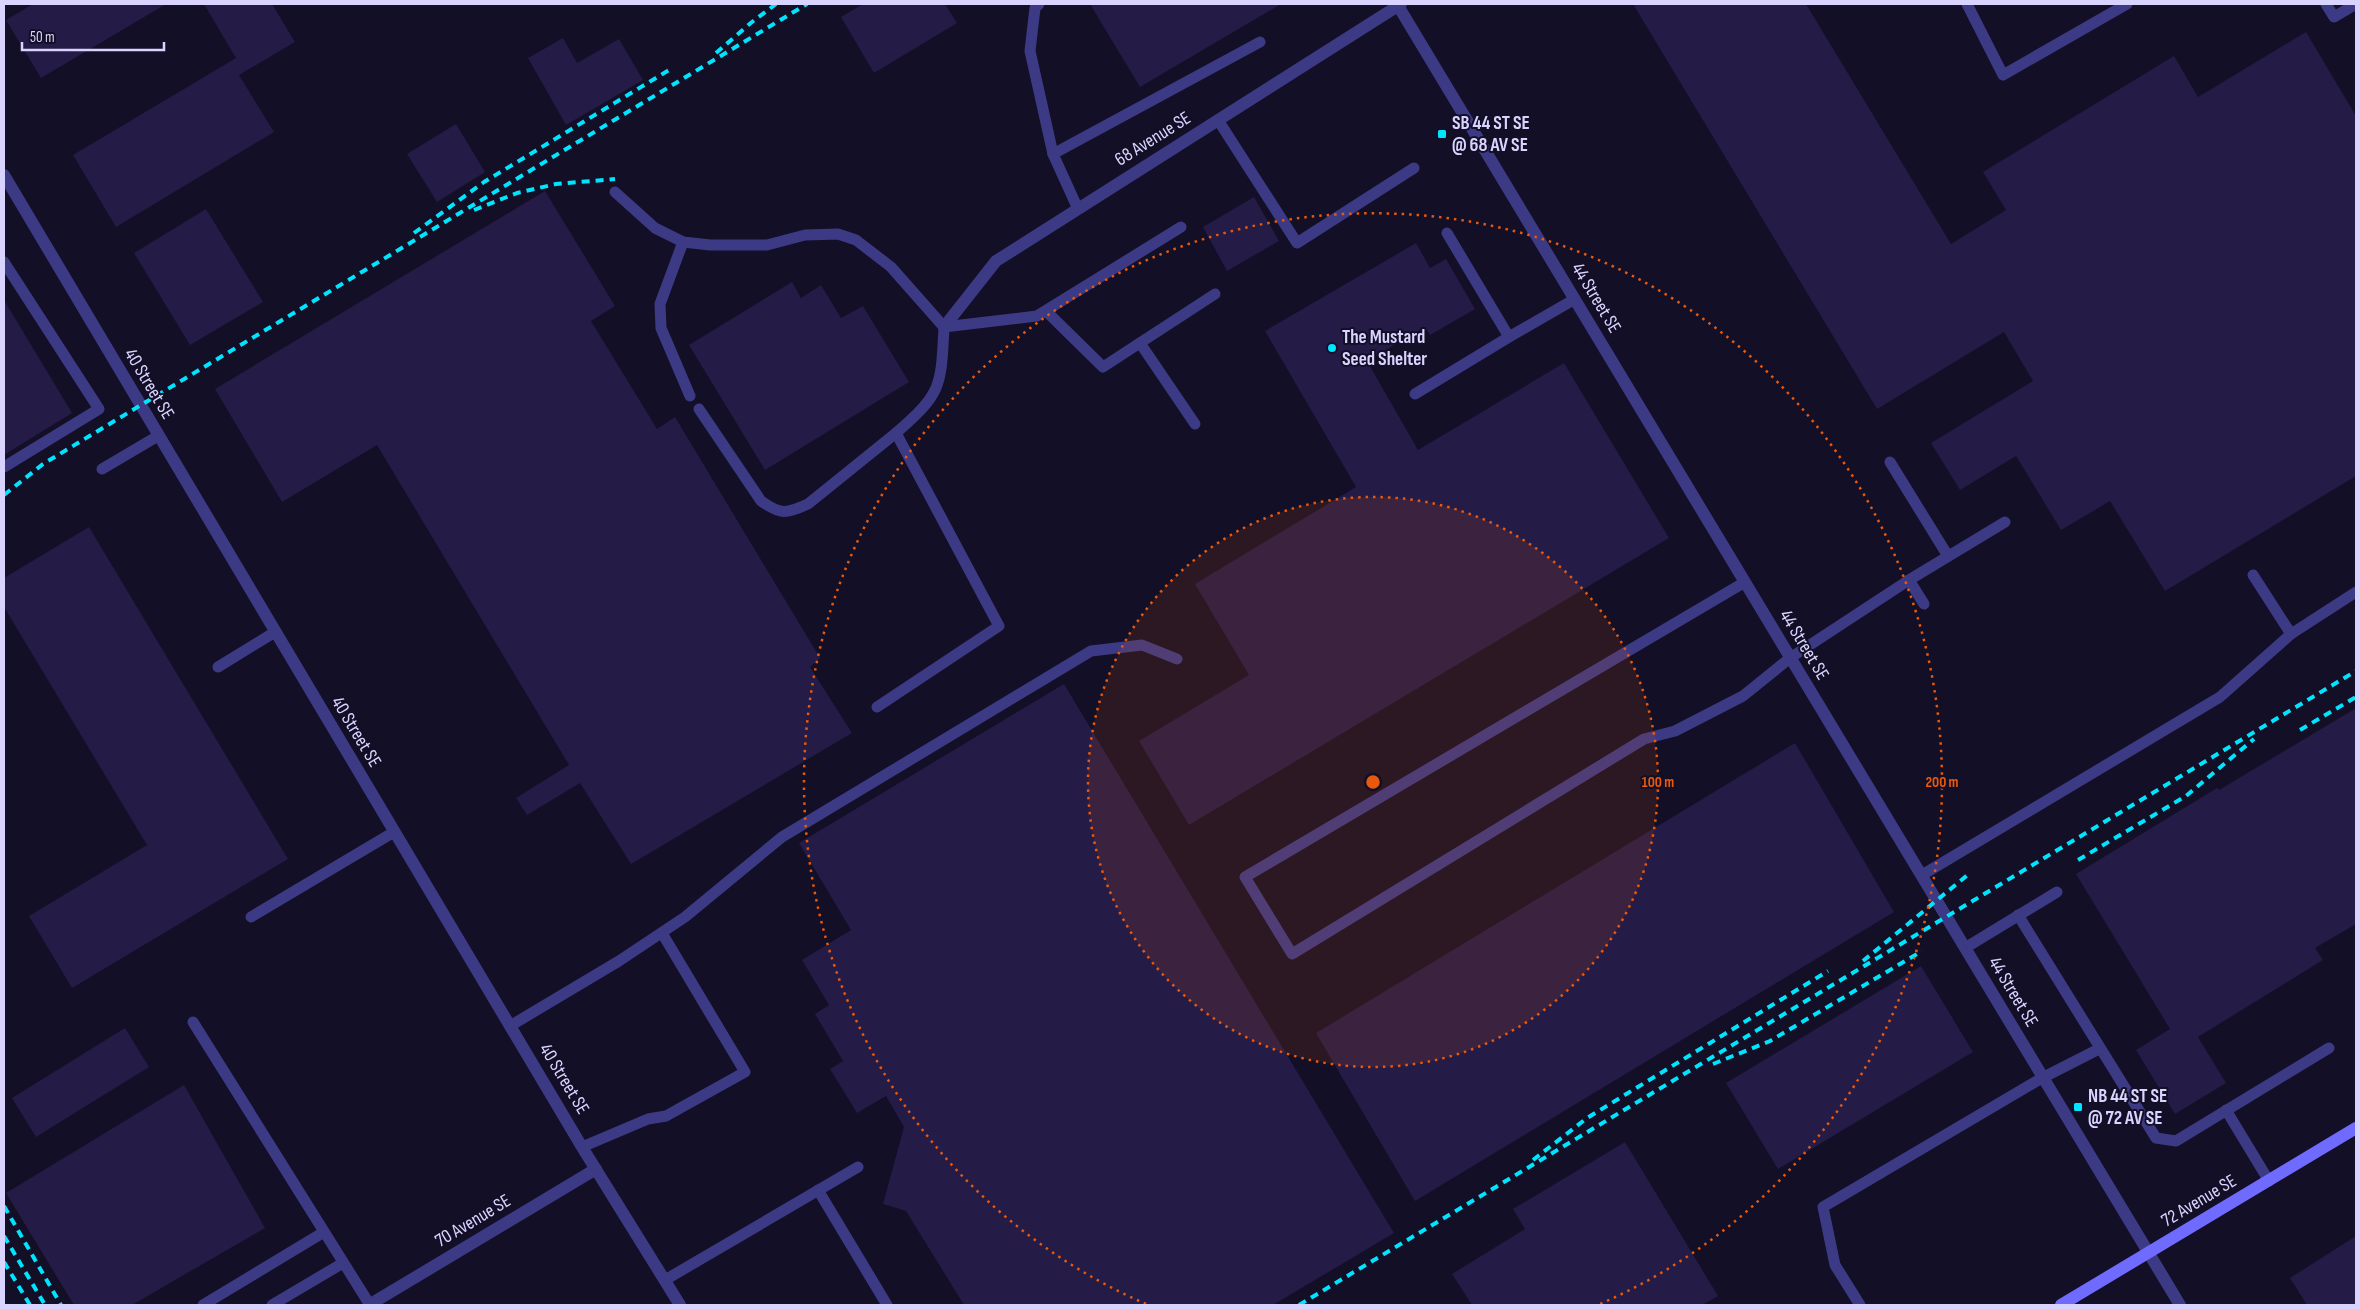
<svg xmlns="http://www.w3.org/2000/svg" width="2360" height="1309" font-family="'Sofia Sans Condensed',sans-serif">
  <rect width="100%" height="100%" fill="#130f26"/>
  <g fill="#241b47">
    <path d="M33,4h133l-125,74 -35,-58z"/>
    <path d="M204,4h68l23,38 -56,33 35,57 -158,95 -43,-72 163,-97z"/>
    <path d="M863,4h82l12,19 -83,50 -33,-56z"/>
    <path d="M1090,4h191l-141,83z"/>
    <path d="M1633,4h173l145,240 55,-34 -23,-38 191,-116 24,41 108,-65 50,84v360l-191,115 -55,-90 -49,29 -45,-74 -56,34 -29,-47 102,-62 -29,-49 -127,77z"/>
    <path d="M563,38l14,25 42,-24 24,41 -77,45 -38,-67z"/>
    <path d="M456,124l29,48 -48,30 -30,-48z"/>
    <path d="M545,191l70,115 -24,15 66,108 18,-12 145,241 -10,9 42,66 -221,131 -51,-81 -53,32 -11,-17 53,-33 -192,-320 -95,57 -67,-113z"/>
    <path d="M1254,197l25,44 -52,30 -24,-44z"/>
    <path d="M206,209l57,93 -73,43 -56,-92z"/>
    <path d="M1416,243l14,25 16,-9 29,50 -45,26 -5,-8 -58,34 51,89 146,-87 105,175 -480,287 -50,-84 110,-66 -54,-91 161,-97 -91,-156z"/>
    <path d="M792,282l9,16 20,-13 20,33 22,-12 46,76 -144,88 -76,-125z"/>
    <path d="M4,300l68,113 -68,42z"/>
    <path d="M89,527l199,332 -216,129 -43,-72 118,-71 -143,-238v-29z"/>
    <path d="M1064,684l330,549 -121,72h-309l-58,-94 -23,-7 21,-77 -18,-31 -29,17 -27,-44 13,-8 -28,-47 14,-9 -27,-45 49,-30 -52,-87z"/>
    <path d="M2356,708v216l-41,24 8,12 -125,77 28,46 -51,31 -39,-64 34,-21 -94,-155 141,-86 2,2z"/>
    <path d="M1795,743l99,169 -479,289 -99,-168z"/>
    <path d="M1921,966l52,86 -195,117 -52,-86z"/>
    <path d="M125,1028l24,39 -113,70 -24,-39z"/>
    <path d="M184,1085l81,143 -133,77h-58l-68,-112z"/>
    <path d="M1625,1142l93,154 -16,9h-230l-20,-31 73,-45 -12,-20z"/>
    <path d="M2356,1236v69h-49l-17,-27z"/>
  </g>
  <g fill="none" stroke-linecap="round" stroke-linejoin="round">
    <g stroke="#3d3a85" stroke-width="11">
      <path d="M1039,4l-4,4 -5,43 23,103 25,55"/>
      <path d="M1967,4l36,71 124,-71"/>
      <path d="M2326,4l8,13 22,-13"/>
      <path d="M1218,120l79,123 117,-75"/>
      <path d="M1053,154l207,-112"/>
      <path d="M615,192l40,36 28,14 27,3h57l38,-10 33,-1 18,6 35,27 53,60c-3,60 -2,66 -48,106l103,193 -122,81"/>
      <path d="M683,242l-23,62 1,24 29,68"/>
      <path d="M4,262l95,147 -95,58"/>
      <path d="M1046,311l57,56 112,-73"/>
      <path d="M944,327l93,-11 144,-89"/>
      <path d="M1509,337l66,-38"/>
      <path d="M1140,343l55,81"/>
      <path d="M1415,394l94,-57 -62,-104"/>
      <path d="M699,409l62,92c20,14 25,13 47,3l88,-71"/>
      <path d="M1890,462l58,94"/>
      <path d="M102,469l56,-33"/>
      <path d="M2253,575l38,59"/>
      <path d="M1909,580l15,24"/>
      <path d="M1745,582l-500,295 47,77 352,-215 31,-8 68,-35 47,-38 119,-78 96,-58"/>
      <path d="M218,667l57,-35"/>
      <path d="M1922,875l298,-178 71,-63 65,-42"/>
      <path d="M2018,915l138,223 20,3 153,-93"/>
      <path d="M251,917l143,-85"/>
      <path d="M1965,948l92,-56"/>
      <path d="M193,1022l177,283"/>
      <path d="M510,1026l109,-65 66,-44 97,-80 309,-186 51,-6 35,14"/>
      <path d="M2226,1110l43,71"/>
      <path d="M582,1147l66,-28 18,-3 79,-44 -83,-139"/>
      <path d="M818,1190l69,115"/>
      <path d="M665,1280l193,-113"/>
      <path d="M203,1305l121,-73"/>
      <path d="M272,1305l71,-42"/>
      <path d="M1860,1305l-25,-40 -12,-58 219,-129 57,-29"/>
    </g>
    <g stroke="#3d3a85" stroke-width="12">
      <path d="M1397,4l783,1301"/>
      <path d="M4,175l578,972 98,158"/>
      <path d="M944,327l52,-66 405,-257"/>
      <path d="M369,1305l227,-136"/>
    </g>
    <path stroke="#6f6bff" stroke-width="12" d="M2061,1305l295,-177"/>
    <g stroke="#00e5ff" stroke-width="4" stroke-dasharray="8 6" stroke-linecap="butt">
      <path d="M716,53l36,-31 24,-18"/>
      <path d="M474,210l43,-17 39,-9 59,-5"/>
      <path d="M414,233l70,-51 185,-112"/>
      <path d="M4,495l39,-31 764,-460"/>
      <path d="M2300,730l56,-33"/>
      <path d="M2078,860l108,-64 68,-57"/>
      <path d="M1863,961l107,-88"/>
      <path d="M1713,1064l57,-23 152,-90"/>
      <path d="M1533,1160l54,-42 241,-147"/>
      <path d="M4,1206l57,99"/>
      <path d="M4,1236l41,69"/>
      <path d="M4,1262l26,43"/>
      <path d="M1299,1305l1057,-634"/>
    </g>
  </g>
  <circle cx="1373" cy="782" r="285" fill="#e8590c" fill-opacity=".12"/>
  <g fill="none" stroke="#e8590c" stroke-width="2.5" stroke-dasharray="2.5 5">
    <circle cx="1373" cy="782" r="285"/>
    <path d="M1146 1304A569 569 0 1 1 1600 1304"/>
  </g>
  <g fill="#00e5ff" stroke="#130f26" stroke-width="2">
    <rect x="1437" y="129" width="10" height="10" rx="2.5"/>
    <circle cx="1332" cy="348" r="5"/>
    <rect x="2073" y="1102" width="10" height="10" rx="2.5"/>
  </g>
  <g text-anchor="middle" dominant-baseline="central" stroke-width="4" stroke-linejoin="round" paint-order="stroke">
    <g font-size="19" font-weight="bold" fill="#d9d4ff" stroke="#130f26" text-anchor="start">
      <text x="1452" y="123">SB 44 ST SE<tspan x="1452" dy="22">@ 68 AV SE</tspan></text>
      <text x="1342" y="337">The Mustard<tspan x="1342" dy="22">Seed Shelter</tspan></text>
      <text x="2088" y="1096">NB 44 ST SE<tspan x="2088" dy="22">@ 72 AV SE</tspan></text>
    </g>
    <g font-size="19" fill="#d9d4ff" stroke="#130f26">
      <text transform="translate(1153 139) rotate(-32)">68 Avenue SE</text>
      <text transform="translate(1596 298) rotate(59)">44 Street SE</text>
      <text transform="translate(149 384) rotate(59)">40 Street SE</text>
      <text transform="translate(1804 645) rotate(59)">44 Street SE</text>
      <text transform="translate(356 732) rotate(59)">40 Street SE</text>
      <text transform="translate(2013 992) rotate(59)">44 Street SE</text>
      <text transform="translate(564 1079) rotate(59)">40 Street SE</text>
      <text transform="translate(2199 1201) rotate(-31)">72 Avenue SE</text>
      <text transform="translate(473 1221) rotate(-31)">70 Avenue SE</text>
    </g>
  </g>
  <circle cx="1373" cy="782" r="8" fill="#e8590c" stroke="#130f26" stroke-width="2.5"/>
  <g font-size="15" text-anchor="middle" font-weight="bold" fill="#e8590c" stroke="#130f26" stroke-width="4" stroke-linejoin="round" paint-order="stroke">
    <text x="1658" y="787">100 m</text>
    <text x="1942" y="787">200 m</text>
  </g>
  <rect width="2360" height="1309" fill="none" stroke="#d9d4ff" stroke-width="10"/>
  <path d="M22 42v8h142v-8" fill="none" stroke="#d9d4ff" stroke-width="2.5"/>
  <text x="30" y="42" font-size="15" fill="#d9d4ff" stroke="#130f26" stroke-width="4" paint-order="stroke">50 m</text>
</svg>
